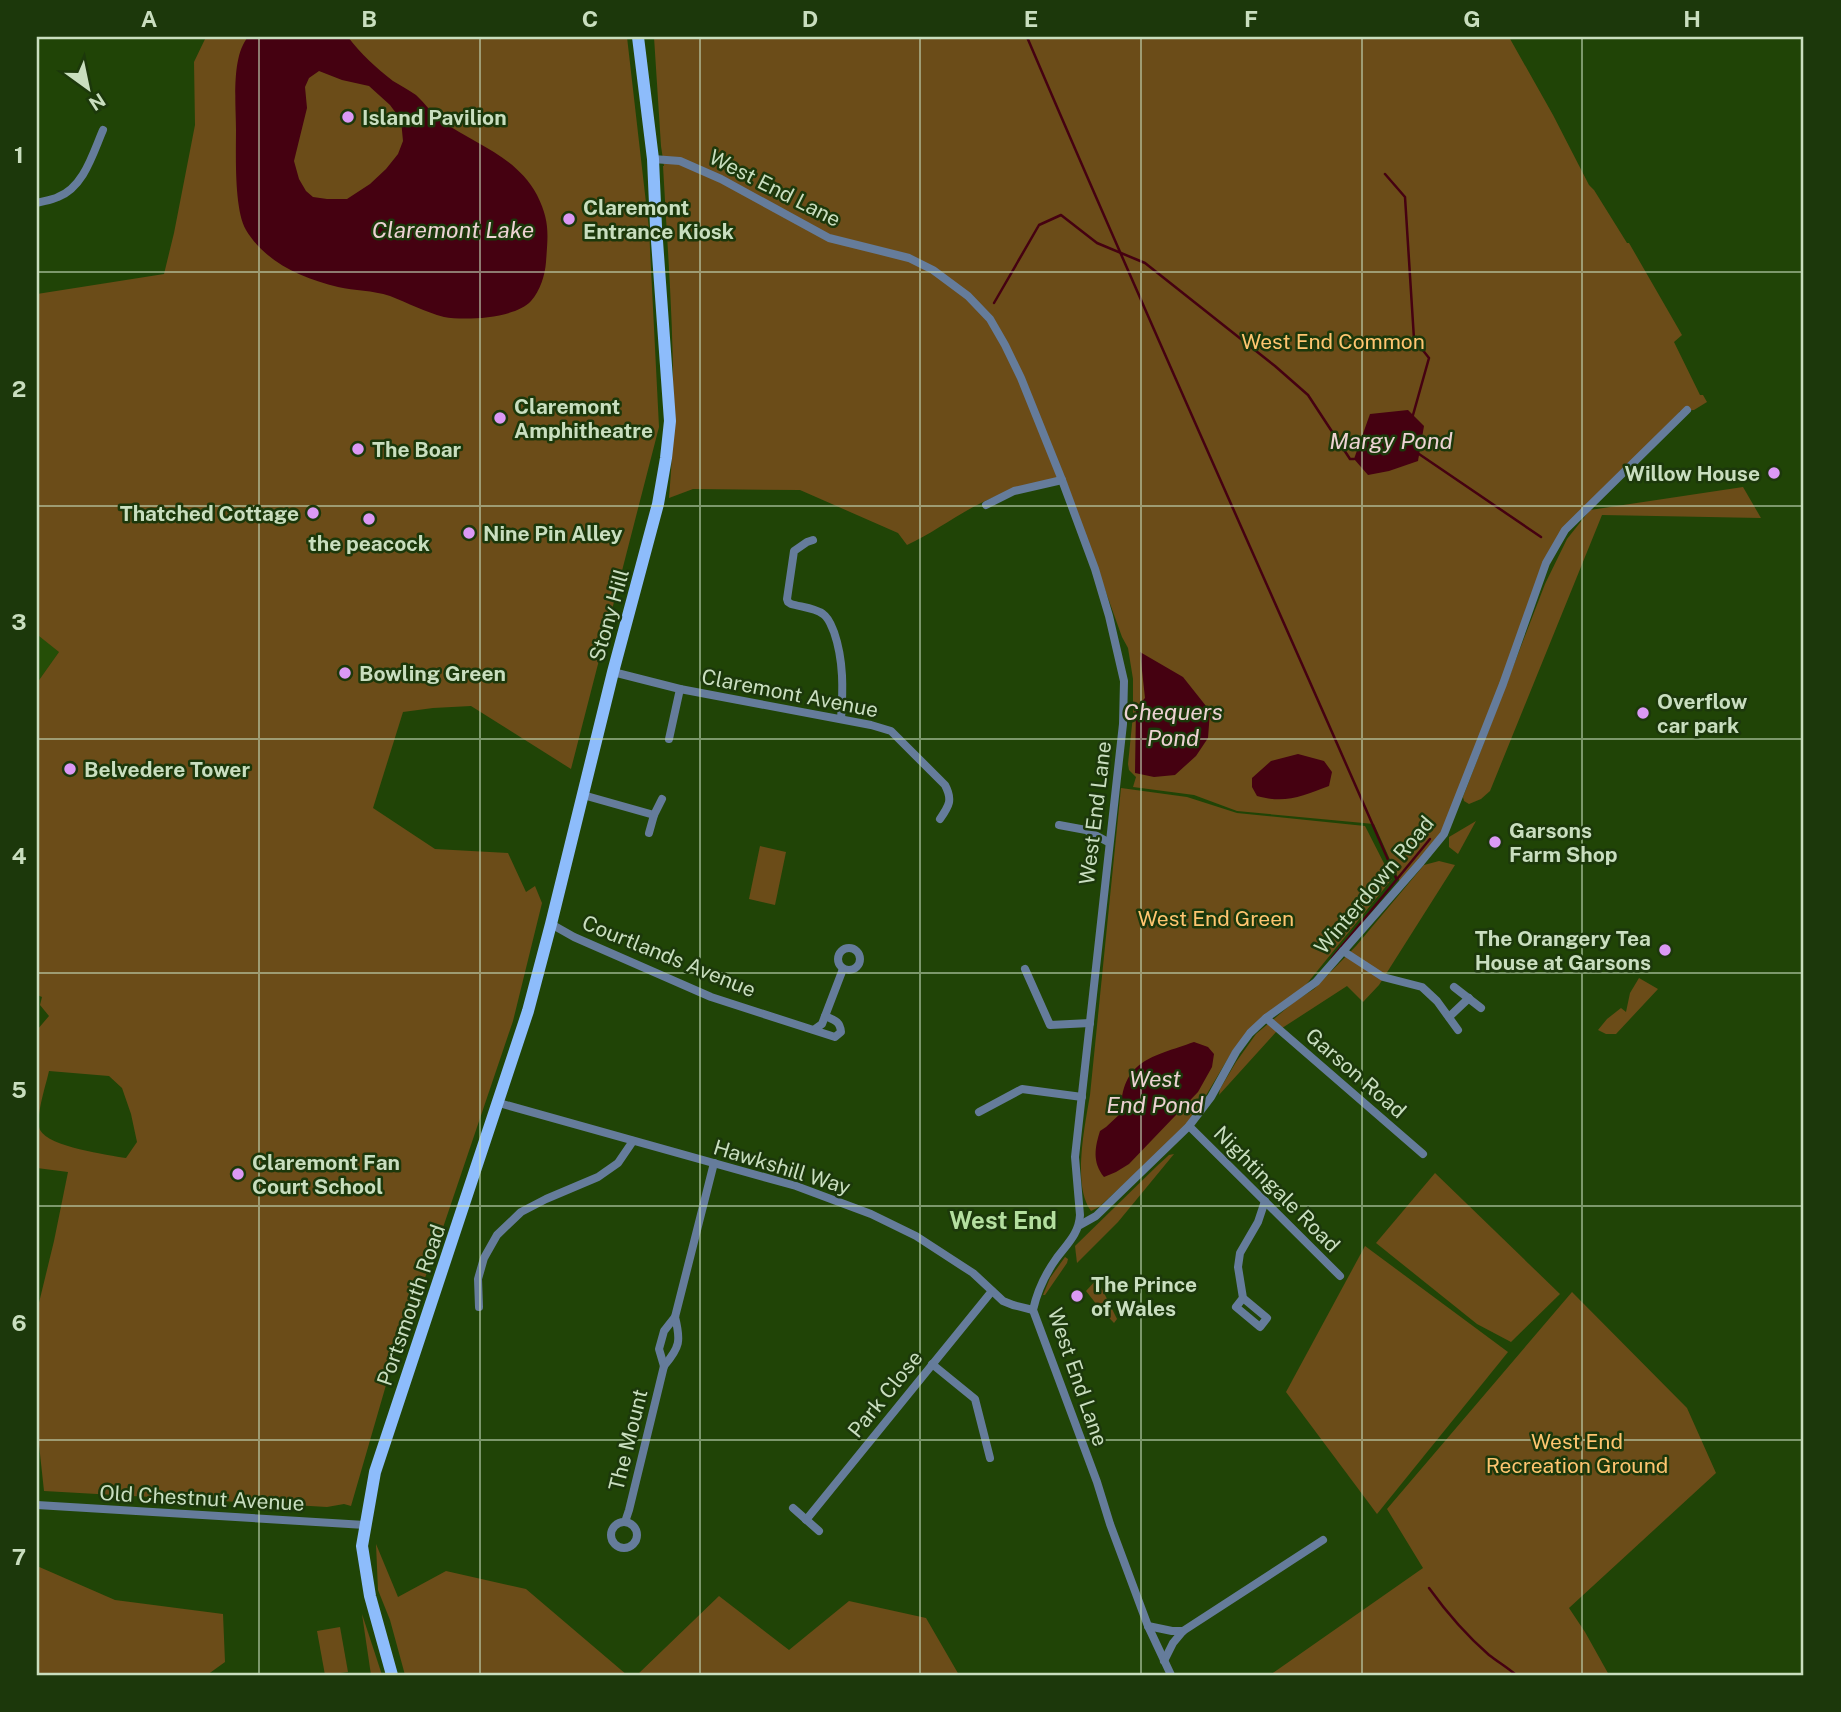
<svg xmlns="http://www.w3.org/2000/svg" width="1841" height="1712" font-family="'Public Sans',sans-serif">
  <rect width="100%" height="100%" fill="#204406"/>
  <path fill="#254e07" d="M37,633l22,19 -22,31z"/>
  <g fill="#6b4c18" fill-rule="evenodd">
    <path d="M206,37h421l22,192 10,198 -88,342 -100,-63 -38,2 -30,4 -30,96 62,41 73,4 18,39 9,-6 7,17 -29,118 -81,239 -37,94 -44,152 -7,-2 -17,3 -283,-16 -7,-65v-115l17,-70 14,-69 -31,-4v-138l12,-14 -9,-11 2,-8 -5,-2v-312l22,-31 -20,-16 -2,26v-24l2,-3 -2,-2v-339l127,-20 10,-41 21,-108 -1,-63zM49,1071l60,5 13,12 9,26 6,28 -11,16c-18,-3 -77,-11 -86,-28 -5,-12 6,-45 9,-59z"/>
    <path d="M654,37h855l44,78 36,70 5,5 33,53h2l53,92 -8,7 26,53h3l4,7 -13,8 -14,1 -4,6 -120,124 -115,292 -40,51 -27,-60 -137,-13 -43,-16 -61,-8 3,-10 -7,-7 -1,-6 5,-49v-36l-5,-31 -6,-11 -57,-159c-22,6 -45,9 -65,17 -33,11 -62,36 -93,50l-9,-12 -98,-43 -107,-1 -24,9c10,-111 0,-221 -6,-332h1l-3,-20z"/>
    <path d="M1743,487l18,31 -159,-3 -112,276 -9,8 -12,5 -5,-3 -1,-4 82,-213 22,-45 23,-29z"/>
    <path d="M1121,788l66,9 50,16 128,13 27,53 -87,107 -72,64 -44,74 -90,83 -8,4c-19,-25 -6,-86 -1,-116z"/>
    <path d="M1476,821l-18,33 -9,-7v-10z"/>
    <path d="M760,846l26,6 -11,53 -26,-6z"/>
    <path d="M1439,861l16,4 -76,120 -16,17 -16,-16 -71,46 -57,63 1,-6 16,-27 20,-28 38,-32 20,-13 42,-43 68,-81z"/>
    <path d="M1639,978l19,11 -42,45h-10l-8,-4 9,-11 14,-11 5,4 4,-19z"/>
    <path d="M1174,1154l-56,68 -41,41 -2,-17 82,-80 12,-11z"/>
    <path d="M1435,1173l125,121 -49,48 -34,-18 -101,-81z"/>
    <path d="M1365,1246l143,106 -131,162 -91,-122z"/>
    <path d="M1065,1257l3,2 -1,4 -22,32h-2l7,-17z"/>
    <path d="M1097,1279l20,40 -3,4 -17,-18 -11,-14z"/>
    <path d="M1572,1292l115,116 29,65 -147,135 16,24 24,43h-339l153,-107 -36,-59z"/>
    <path d="M376,1544l22,53 48,-26 80,18 101,86h-222l-15,-55 -12,-30z"/>
    <path d="M37,1566l78,34 108,14 2,48 -18,13h-170z"/>
    <path d="M719,1596l70,54 60,-49 77,17 33,57h-322z"/>
    <path d="M362,1614l20,61h-11z"/>
    <path d="M340,1627l8,45 -23,3 -8,-44z"/>
  </g>
  <g fill="#450111" fill-rule="evenodd">
    <path d="M248,37h100c13,17 28,31 45,44 8,5 16,9 23,14 9,8 16,19 26,26 34,24 74,35 95,74 13,26 11,39 9,67 -1,13 -6,29 -15,39 -15,17 -65,20 -87,16 -19,-5 -36,-14 -54,-21 -18,-6 -35,-5 -52,-9 -36,-9 -72,-24 -92,-57 -12,-21 -10,-75 -10,-100 0,-26 -5,-73 12,-93zM319,71l23,9 27,6 21,19 11,15 2,21 -5,13 -12,15 -16,15 -23,15h-20l-14,-2 -7,-6 -7,-12 -5,-18 13,-53 -2,-21 4,-9z"/>
    <path d="M1408,410l16,16 -6,35 -29,10 -21,4 -14,-16 16,-45z"/>
    <path d="M1140,652l43,25 27,34 -2,27 -12,18 -21,19 -21,2 -19,-4 1,-65 9,-10z"/>
    <path d="M1298,754l26,7 8,11 -3,14c-26,10 -44,18 -72,10l-5,-9v-9l19,-17z"/>
    <path d="M1194,1042l14,5 6,7 -2,13 -14,25 -69,72 -13,8 -12,5c-12,-15 -9,-30 -4,-46l6,-4 15,-14c0,-53 31,-56 73,-71z"/>
  </g>
  <g fill="none" stroke-linecap="round" stroke-linejoin="round">
    <g stroke="#450111" stroke-width="2.5">
      <path d="M1027,37c120,282 247,561 369,841"/>
      <path d="M1385,174l20,23 9,142 15,19 -16,57"/>
      <path d="M994,303l45,-78 22,-10 36,28 48,20 130,103 33,29 42,64h4"/>
      <path d="M1419,454l122,83"/>
      <path d="M1332,958l98,-119"/>
      <path d="M1429,1588c18,25 37,47 60,67 9,7 19,13 27,20"/>
    </g>
    <g stroke="#657c9b" stroke-width="8">
      <path d="M653,159l27,2 41,18 108,59 80,20 24,12 35,26 22,23 15,26 16,33 41,102 33,89 14,47 15,65 -1,43 -48,433 5,58c-1,19 -13,29 -24,44 -10,14 -19,33 -23,51l64,172 13,42 38,102 23,49"/>
      <path d="M37,203c7,-2 15,-3 21,-6 26,-10 35,-44 45,-67"/>
      <path d="M986,505l28,-14 48,-11"/>
      <path d="M813,540l-6,2 -13,9 -7,48 1,3 3,2c10,3 24,4 32,10 6,4 8,11 11,18 10,29 9,58 7,87"/>
      <path d="M613,672l67,17 191,36 20,6 54,54c8,15 4,21 -5,34"/>
      <path d="M669,739l11,-50"/>
      <path d="M583,795l71,20"/>
      <path d="M1059,825l27,5 22,12"/>
      <path d="M649,833l5,-18 8,-16"/>
      <path d="M551,924l23,13 137,60 124,40 6,-5c-1,-11 -7,-12 -16,-16"/>
      <circle cx="849" cy="959" r="11"/>
      <path d="M1343,951l40,26 39,10 15,14 21,29"/>
      <path d="M1025,969l25,56 40,-2"/>
      <path d="M1454,987l27,21"/>
      <path d="M1449,1017l20,-19"/>
      <path d="M1266,1018l157,136"/>
      <path d="M815,1029l7,-5 21,-55"/>
      <path d="M499,1103l297,83 75,28 45,22 57,37 30,28 10,4 20,5"/>
      <path d="M979,1112l43,-23 60,8"/>
      <path d="M1189,1126l151,150"/>
      <path d="M1080,1225l16,-9 93,-90 22,-29 25,-45 14,-19 16,-15 50,-36 105,-120 23,-28 59,-150 43,-121 19,-33 122,-120"/>
      <path d="M1243,1298l-7,9 24,20 7,-9 -24,-20 -5,-31 2,-14 18,-31 7,-21"/>
      <path d="M479,1307l-1,-28 6,-21 13,-23 24,-23 25,-13 52,-22 20,-14 15,-22"/>
      <path d="M932,1364l43,35 15,59"/>
      <path d="M664,1366l-5,-17 5,-18 11,-14"/>
      <path d="M37,1505l328,20"/>
      <path d="M793,1508l26,23"/>
      <path d="M806,1520l186,-229"/>
      <circle cx="624" cy="1535" r="13"/>
      <path d="M625,1522l4,-12 35,-144c16,-19 17,-25 11,-49l39,-154"/>
      <path d="M1148,1626l24,5h11"/>
      <path d="M1164,1661l9,-18 10,-12 140,-91"/>
    </g>
    <path stroke="#8dbcfb" stroke-width="12" d="M392,1675l-22,-79 -8,-50 13,-74 153,-461 23,-87 62,-252 45,-168 8,-46 4,-37 -14,-194 -3,-68 -15,-122"/>
  </g>
  <path fill="none" stroke="#c9debf" stroke-width="2" stroke-opacity="0.55" d="M259,37v1638M480,37v1638M700,37v1638M920,37v1638M1141,37v1638M1362,37v1638M1582,37v1638M37,272h1767M37,506h1767M37,739h1767M37,973h1767M37,1206h1767M37,1440h1767"/>
  <g fill="#db99f5" stroke="#1c380b" stroke-width="2.5">
    <circle cx="348" cy="117" r="7"/>
    <circle cx="569" cy="219" r="7"/>
    <circle cx="500" cy="418" r="7"/>
    <circle cx="358" cy="449" r="7"/>
    <circle cx="1774" cy="473" r="7"/>
    <circle cx="313" cy="513" r="7"/>
    <circle cx="369" cy="519" r="7"/>
    <circle cx="469" cy="533" r="7"/>
    <circle cx="345" cy="673" r="7"/>
    <circle cx="1643" cy="713" r="7"/>
    <circle cx="70" cy="769" r="7"/>
    <circle cx="1495" cy="842" r="7"/>
    <circle cx="1665" cy="950" r="7"/>
    <circle cx="238" cy="1174" r="7"/>
    <circle cx="1077" cy="1296" r="7"/>
  </g>
  <g text-anchor="middle" dominant-baseline="central" stroke-width="5" stroke-linejoin="round" paint-order="stroke">
    <g font-size="21" font-weight="bold" fill="#c9debf" stroke="#1c380b" text-anchor="start">
      <text x="362" y="117">Island Pavilion</text>
      <text x="583" y="207">Claremont<tspan x="583" dy="24">Entrance Kiosk</tspan></text>
      <text x="514" y="406">Claremont<tspan x="514" dy="24">Amphitheatre</tspan></text>
      <text x="372" y="449">The Boar</text>
      <text x="1760" y="473" text-anchor="end">Willow House</text>
      <text x="299" y="513" text-anchor="end">Thatched Cottage</text>
      <text x="483" y="533">Nine Pin Alley</text>
      <text x="369" y="543" text-anchor="middle">the peacock</text>
      <text x="359" y="673">Bowling Green</text>
      <text x="1657" y="701">Overflow<tspan x="1657" dy="24">car park</tspan></text>
      <text x="84" y="769">Belvedere Tower</text>
      <text x="1509" y="830">Garsons<tspan x="1509" dy="24">Farm Shop</tspan></text>
      <text x="1651" y="938" text-anchor="end">The Orangery Tea<tspan x="1651" dy="24">House at Garsons</tspan></text>
      <text x="252" y="1162">Claremont Fan<tspan x="252" dy="24">Court School</tspan></text>
      <text x="1091" y="1284">The Prince<tspan x="1091" dy="24">of Wales</tspan></text>
    </g>
    <g font-size="21" fill="#c9debf" stroke="#1c380b">
      <text transform="translate(775 188) rotate(27)">West End Lane</text>
      <text transform="translate(609 615) rotate(-74)">Stony Hill</text>
      <text transform="translate(790 693) rotate(11)">Claremont Avenue</text>
      <text transform="translate(1095 813) rotate(-83)">West End Lane</text>
      <text transform="translate(1374 885) rotate(-50)">Winterdown Road</text>
      <text transform="translate(669 956) rotate(22)">Courtlands Avenue</text>
      <text transform="translate(1356 1073) rotate(41)">Garson Road</text>
      <text transform="translate(782 1167) rotate(17)">Hawkshill Way</text>
      <text transform="translate(1277 1189) rotate(45)">Nightingale Road</text>
      <text transform="translate(411 1305) rotate(-71)">Portsmouth Road</text>
      <text transform="translate(1078 1377) rotate(71)">West End Lane</text>
      <text transform="translate(885 1394) rotate(-51)">Park Close</text>
      <text transform="translate(628 1440) rotate(-76)">The Mount</text>
      <text transform="translate(202 1498) rotate(3)">Old Chestnut Avenue</text>
    </g>
    <g font-size="21" fill="#ffc570" stroke="#1c380b">
      <text x="1333" y="341">West End Common</text>
      <text x="1216" y="918">West End Green</text>
      <text x="1577" y="1441">West End<tspan x="1577" dy="24">Recreation Ground</tspan></text>
    </g>
    <g font-size="23" font-style="italic" fill="#edd2d3" stroke="#1c380b">
      <text x="453" y="229">Claremont Lake</text>
      <text x="1391" y="440">Margy Pond</text>
      <text x="1173" y="711">Chequers<tspan x="1173" dy="26">Pond</tspan></text>
      <text x="1155" y="1078">West<tspan x="1155" dy="26">End Pond</tspan></text>
    </g>
    <g font-size="24" font-weight="bold" fill="#b4df9f" stroke="#1c380b">
      <text x="1003" y="1220">West End</text>
    </g>
  </g>
  <rect width="1841" height="1712" fill="none" stroke="#1c380b" stroke-width="77"/>
  <g transform="translate(88 88) rotate(147)" stroke="#1c380b" stroke-width="5" paint-order="stroke">
  <path d="M0-5L12 26L0 18L-12 26Z" fill="#c9debf"/>
  <text y="-10" font-size="19" font-weight="bold" text-anchor="middle" fill="#c9debf">N</text>
  </g>
  <rect x="38" y="38" width="1764" height="1636" fill="none" stroke="#c9debf" stroke-width="2.5"/>
  <g font-size="23" text-anchor="middle" font-weight="bold" fill="#c9debf">
    <text x="149" y="27">A</text>
    <text x="369" y="27">B</text>
    <text x="590" y="27">C</text>
    <text x="810" y="27">D</text>
    <text x="1031" y="27">E</text>
    <text x="1251" y="27">F</text>
    <text x="1472" y="27">G</text>
    <text x="1692" y="27">H</text>
    <text x="19" y="163">1</text>
    <text x="19" y="397">2</text>
    <text x="19" y="630">3</text>
    <text x="19" y="864">4</text>
    <text x="19" y="1098">5</text>
    <text x="19" y="1331">6</text>
    <text x="19" y="1565">7</text>
  </g>
</svg>
